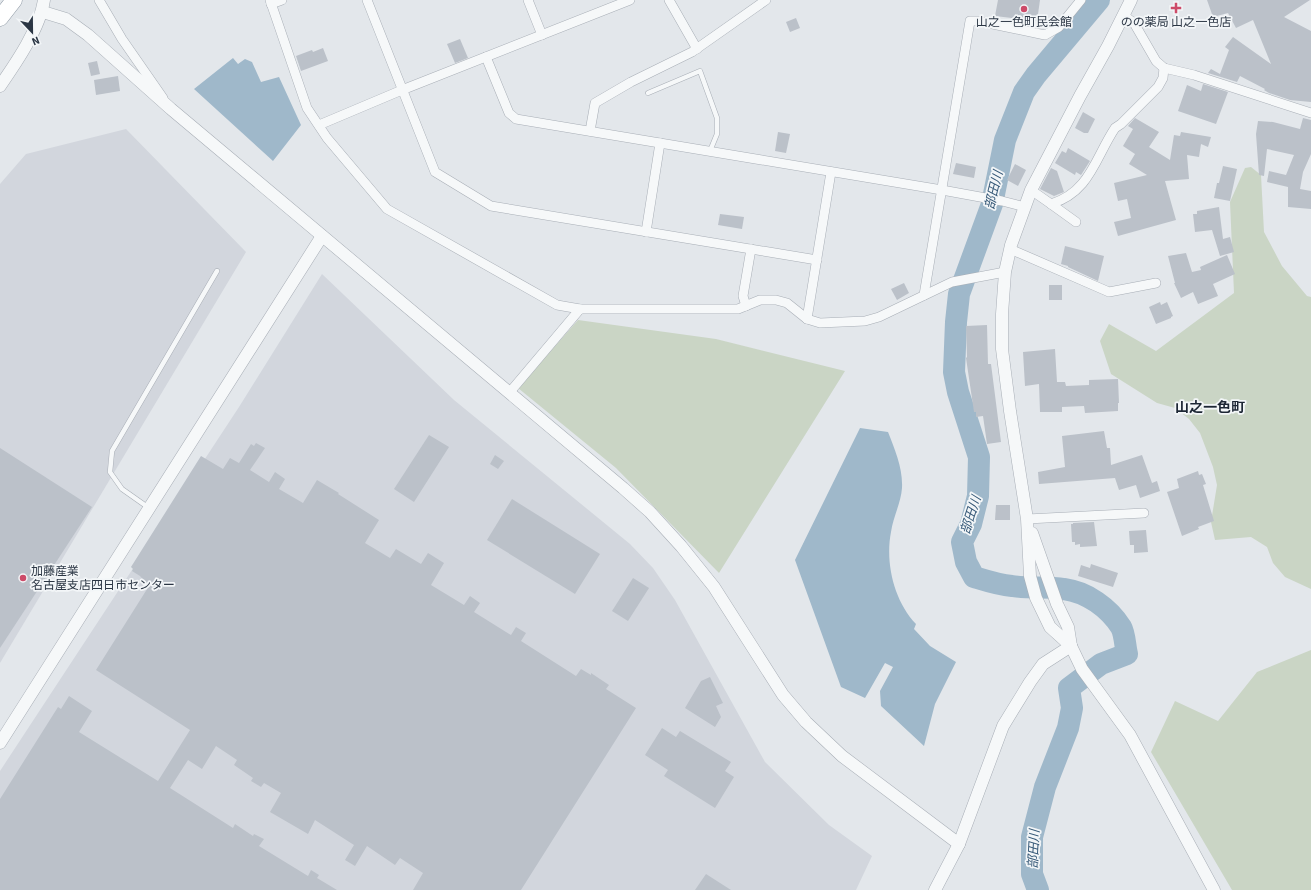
<svg xmlns="http://www.w3.org/2000/svg" width="1311" height="890" font-family="'Source Sans 3','Noto Sans JP',sans-serif">
  <rect width="100%" height="100%" fill="#e3e7eb"/>
  <g fill="#d2d6dd">
    <path d="M126,129l120,123 -246,411v-479l26,-30z"/>
    <path d="M322,274l132,126 176,144 23,24 22,32 90,162 64,63 43,31 -16,34h-856v-119l239,-364z"/>
  </g>
  <g fill="#cad5c5">
    <path d="M1251,167l10,8 3,57 18,34 25,30 4,1v292l-26,-12 -12,-14 -6,-16 -16,-10 -36,3 -4,-18 6,-37 -4,-18 -13,-34 -11,-14 -14,-11 -18,-5 -46,-29 -11,-33 9,-17 47,27 78,-58 -4,-91 15,-34z"/>
    <path d="M578,320l138,19 129,32 -126,202 -103,-105 -98,-80z"/>
    <path d="M1311,650v240h-79l-81,-138 24,-51 43,20 39,-49z"/>
  </g>
  <g fill="#9fb8ca">
    <path d="M233,58l5,6 7,-5 7,3 9,20 18,-5 22,48 -28,36 -79,-72z"/>
    <path d="M860,428l28,4c7,18 15,36 14,56 -1,15 -9,29 -11,44 -6,31 3,69 25,92l-2,5 16,17 26,16 -21,42 -11,42 -43,-40 -1,-15 13,-24 -8,-4 -20,35 -24,-11 -46,-127z"/>
  </g>
  <g fill="none" stroke-linecap="round" stroke-linejoin="round">
    <path stroke="#9fb8ca" stroke-width="22" d="M1038,890l-6,-16v-37l13,-50 23,-59 4,-20 -3,-20 32,-24 26,-10c-2,-8 -2,-20 -6,-27 -12,-19 -34,-35 -57,-38 -17,-3 -34,0 -52,-3 -13,-1 -25,-5 -38,-9l-8,-15 -4,-20 9,-18 7,-28 1,-39 -21,-65 -4,-20 2,-50 3,-28 33,-90 13,-64 19,-48 12,-17 63,-75"/>
  </g>
  <g fill="#bbc1c9">
    <path d="M998,0h42l-3,21 -42,-5z"/>
    <path d="M1207,0h103l-26,17 27,14v71l-21,-2 -21,-7 -5,-3 1,-1 -25,-13 -3,6 -29,-9 3,-4 9,5 9,-24 -4,-3 8,-10 38,27 -18,-44 -17,8 -8,-15 -15,4z"/>
    <path d="M796,18l4,10 -10,4 -4,-10z"/>
    <path d="M460,39l8,19 -13,5 -8,-19z"/>
    <path d="M323,48l5,13 -27,10 -5,-15 16,-6 1,2z"/>
    <path d="M97,61l3,13 -9,2 -3,-13z"/>
    <path d="M118,76l2,15 -24,4 -2,-15z"/>
    <path d="M1203,84l25,8 -12,32 -38,-13 9,-26 14,6z"/>
    <path d="M1083,112l12,7 -7,14h-4l-9,-5z"/>
    <path d="M1135,118l24,14 -10,15 21,13 4,-25 6,1 1,-4 30,5 -3,10 -7,-3 -2,13 -12,-2 2,24 -24,2 11,39 -58,16 -4,-14 17,-4 -4,-19 -9,2 -4,-18 33,-8 -18,-11 6,-10 -12,-8 10,-17 -5,-3z"/>
    <path d="M1303,118l8,2v34l-8,18 -3,17 11,2v18l-23,-2v-20l-21,-5 2,-11 17,4 8,-20 -27,-6 -3,27 -5,-1 -3,-41 2,-13 15,1 27,7z"/>
    <path d="M778,132l12,2 -4,19 -11,-2z"/>
    <path d="M1068,148l22,13 -9,14 -5,-3 -1,3 -20,-12 7,-12 4,2z"/>
    <path d="M956,163l20,4 -2,11 -21,-4z"/>
    <path d="M1015,164l11,6 -8,16 -11,-6z"/>
    <path d="M1223,166l14,3 -7,32 -16,-3 3,-15h2z"/>
    <path d="M1051,168l6,3 7,21 -10,4 -14,-7z"/>
    <path d="M1219,207l4,32 7,-2 4,15 -14,4 -8,-26 -17,2 -2,-18h4v-3z"/>
    <path d="M720,214l24,3 -2,12 -24,-4z"/>
    <path d="M1065,246l39,10 -6,25 -30,-14v-1l-7,-2z"/>
    <path d="M1186,253l6,19 9,-2 -1,-3 27,-12 8,19 -22,10 5,12 -20,8 -5,-12 -12,6 -7,-15h1l-7,-27z"/>
    <path d="M904,283l5,10 -12,7 -6,-11z"/>
    <rect x="1049" y="285" width="13" height="15"/>
    <path d="M1160,302l1,3 6,-3 6,14 -2,1v1l-15,6 -7,-17z"/>
    <path d="M987,325l1,39h3l10,78 -14,2 -4,-28 -7,1v-5h-2l-8,-54 1,-1 -1,-31z"/>
    <path d="M1055,349l2,33h8l1,4 23,-1v-5l29,-1 1,24h-1v8l-33,2 -1,-7 -22,1v5h-22l-1,-28 -14,2 -2,-34z"/>
    <path d="M1104,431l3,17h3l1,17 31,-10 10,28 5,-2 3,10 -20,7 -4,-13 -17,5 -4,-12 -76,6 -1,-12 27,-5 -3,-31z"/>
    <path d="M429,435l20,12 -35,55 -20,-13z"/>
    <path d="M256,443l9,5 -15,22 19,12 6,-10 10,7 -6,10 24,14 14,-23 22,13 -1,1 41,26 -14,23 25,15 6,-9 25,15 7,-11 16,10 -13,22 33,20 6,-9 10,7 -6,9 37,23 5,-8 10,6 -5,8 55,35 5,-7 10,6v-2l18,12 -3,4 30,19 -115,182h-108l10,-17 -23,-15 -5,7 -28,-19 -12,20 -10,-6 9,-15 -39,-25 -7,14 -38,-22 11,-19 -17,-10 -3,4 -10,-6 2,-3 -19,-13 3,-5 -21,-14 -14,23 -14,-9 -18,28 63,40 2,-4 18,12 1,-2 10,5 -5,7 49,30 3,-6 8,5 -2,3 20,12h-337v-91l58,-92 3,2 8,-13 23,15 -13,21 79,49 32,-51 -94,-60 53,-84 -9,-10 -8,-5 1,-2 -2,-2 70,-111 22,13 7,-11 9,5 12,-19 3,2z"/>
    <path d="M0,448l92,59 -92,141z"/>
    <path d="M495,455l9,6 -6,8 -8,-5z"/>
    <path d="M1198,471l1,4 3,-1 4,10 -3,1 11,36 -16,6 1,2 -17,7 -15,-44 12,-4 -2,-9z"/>
    <path d="M512,499l88,55 -25,40 -88,-54z"/>
    <path d="M996,505h14v15h-15z"/>
    <path d="M1094,522l3,24 -17,1v-3l-5,1v-3h-3l-1,-18h2v-1z"/>
    <path d="M1146,530l2,22 -14,1v-8h-4l-1,-14z"/>
    <path d="M1091,564l27,9 -5,14 -35,-11 3,-11 9,3z"/>
    <path d="M633,578l16,10 -21,33 -16,-10z"/>
    <path d="M710,677l13,26 -7,3 5,11 -6,10 -30,-19 16,-27z"/>
    <path d="M662,728l14,9 4,-6 51,31 -6,9 9,6 -19,31 -51,-32 4,-6 -23,-15z"/>
    <path d="M706,874l25,16h-36z"/>
  </g>
  <g fill="none" stroke-linecap="round" stroke-linejoin="round">
    <g stroke="#a8aeb6" stroke-width="5.5">
      <g id="service">
        <path d="M648,93l52,-22 17,47v16l-7,17"/>
        <path d="M149,508l-27,-19 -12,-17 2,-21 105,-180"/>
      </g>
    </g>
    <g stroke="#a8aeb6" stroke-width="10">
      <g id="minor">
        <path d="M99,0l23,39 41,59"/>
        <path d="M270,0l37,108 20,30 60,71 170,96 23,4h158l22,-9h16l11,3 20,16 13,4 45,-2 14,-4 73,-35 53,-10"/>
        <path d="M367,0l68,172 56,34 326,54"/>
        <path d="M528,0l14,35"/>
        <path d="M669,0l28,49"/>
        <path d="M271,4l11,-4"/>
        <path d="M1123,15l11,8 22,38 8,7 30,7 117,38"/>
        <path d="M486,57l23,56 7,6 426,71 60,11 23,6"/>
        <path d="M319,125l83,-35 228,-90"/>
        <path d="M590,131l5,-28 36,-21 61,-30 74,-52"/>
        <path d="M1031,190l20,14c39,-12 44,-46 64,-76l6,-4 37,-37 5,-9 1,-10"/>
        <path d="M1051,204l25,18"/>
        <path d="M646,232l14,-89"/>
        <path d="M1010,249l99,43 47,-9"/>
        <path d="M924,295l46,-274h8l67,14 14,-8 22,-27"/>
        <path d="M746,306l-3,-10 8,-47"/>
        <path d="M807,319l24,-147"/>
        <path d="M509,393l71,-84"/>
        <path d="M1027,519l117,-6"/>
      </g>
    </g>
    <g stroke="#a8aeb6" stroke-width="13">
      <g id="tertiary">
        <path d="M43,12l23,7 22,16 83,74 452,379 27,24 31,34 33,41 69,108 23,27 36,34 117,88"/>
        <path d="M0,86c16,-23 40,-58 44,-86"/>
        <path d="M1032,533l25,71 11,23 3,19 11,23 48,66 84,155"/>
        <path d="M1071,646l-21,-19 -14,-29 -6,-22 -3,-57 -17,-108 -8,-62v-35l3,-42 6,-27 20,-55 49,-94 28,-50 23,-46"/>
        <path d="M0,743l322,-507"/>
        <path d="M935,890l24,-46 44,-118 27,-44 13,-18 28,-18"/>
      </g>
    </g>
    <g stroke="#8b96a2" stroke-width="17">
      <path id="trunk" d="M0,18l14,-18"/>
    </g>
    <use href="#service" stroke="#f6f8f9" stroke-width="4.5"/>
    <use href="#minor" stroke="#f6f8f9" stroke-width="9"/>
    <use href="#tertiary" stroke="#f6f8f9" stroke-width="12"/>
    <use href="#trunk" stroke="#fff" stroke-width="16"/>
  </g>
  <g fill="#cd4b69" stroke="#f3f6f8" stroke-width="1.5">
    <path d="M1174 2h4v4h4v4h-4v4h-4v-4h-4v-4h4z"/>
    <circle cx="1024" cy="9" r="4"/>
    <circle cx="23" cy="578" r="4"/>
  </g>
  <g text-anchor="middle" dominant-baseline="central" stroke-width="3.5" stroke-linejoin="round" paint-order="stroke">
    <g font-size="12" fill="#2b3644" stroke="#f3f6f8">
      <text x="1024" y="22">山之一色町民会館</text>
      <text x="1176" y="22">のの薬局 山之一色店</text>
      <text x="31" y="571" text-anchor="start">加藤産業<tspan x="31" dy="14">名古屋支店四日市センター</tspan></text>
    </g>
    <g font-size="13" font-style="italic" fill="#355877" stroke="#f3f6f8">
      <text transform="translate(994 190) rotate(-76)">部田川</text>
      <text transform="translate(971 515) rotate(-72)">部田川</text>
      <text transform="translate(1034 849) rotate(-87)">部田川</text>
    </g>
    <g font-size="14" font-weight="bold" fill="#1d2735" stroke="#f3f6f8">
      <text x="1210" y="408">山之一色町</text>
    </g>
  </g>
  <g transform="translate(32 32) rotate(158)" stroke="#f3f6f8" stroke-width="3" paint-order="stroke">
  <path d="M0-3L7 15L0 10L-7 15Z" fill="#2b3644"/>
  <text y="-6" font-size="11" font-weight="bold" text-anchor="middle" fill="#2b3644">N</text>
  </g>
</svg>
